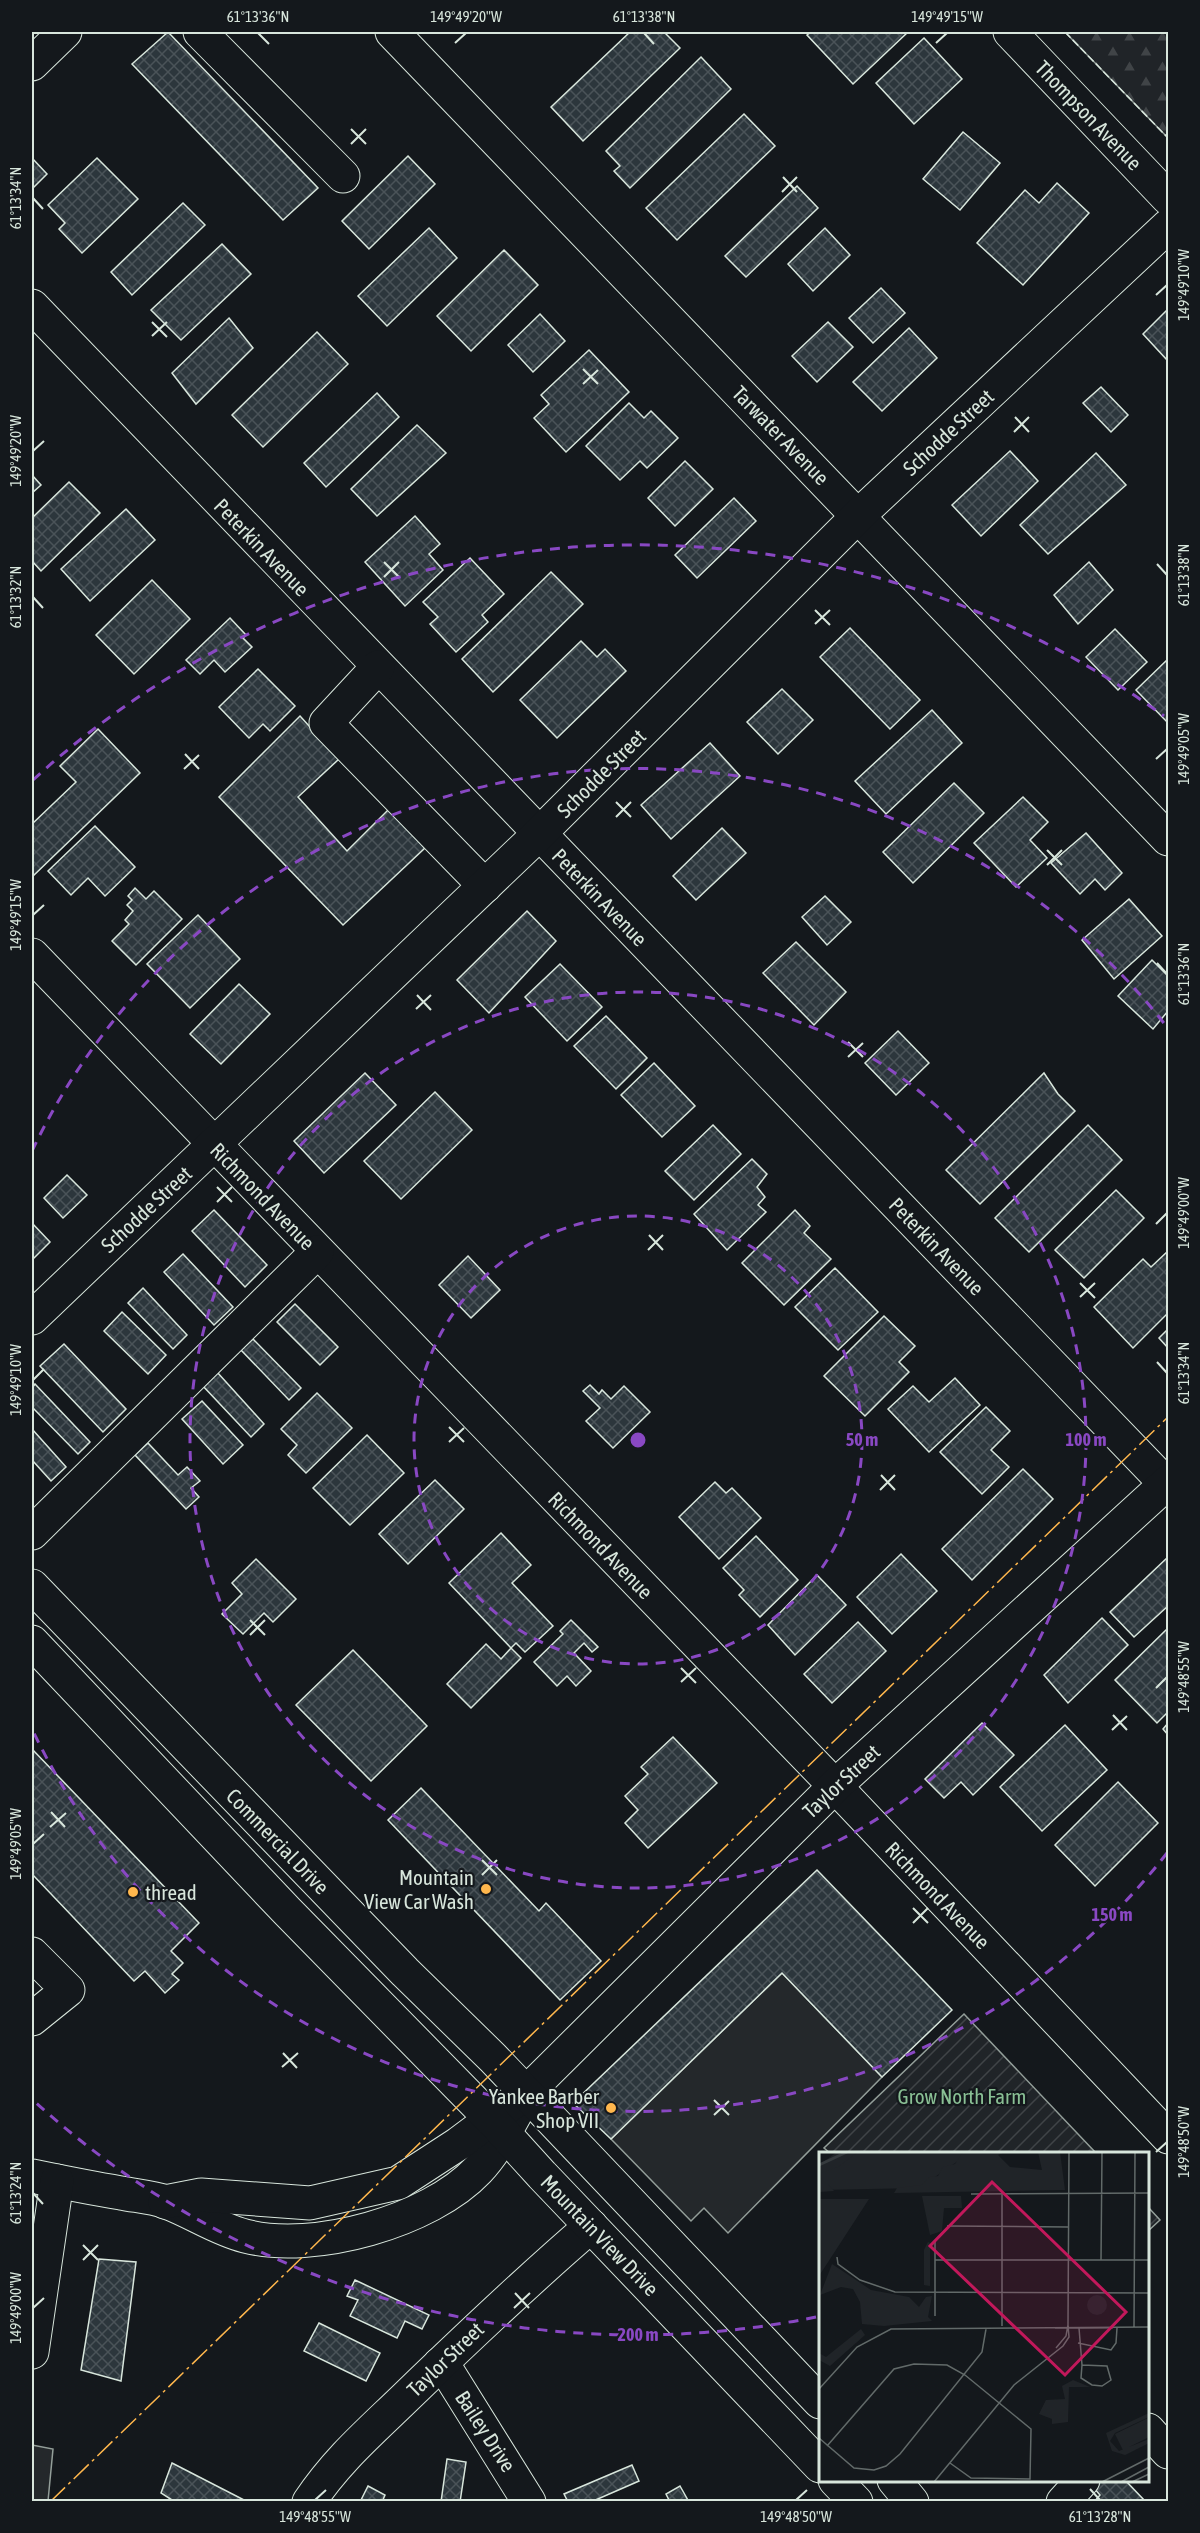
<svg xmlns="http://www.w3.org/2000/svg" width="1200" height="2533" font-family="'Asap Condensed',sans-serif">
  <defs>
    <pattern id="forest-firs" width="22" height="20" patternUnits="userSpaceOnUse" patternTransform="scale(1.5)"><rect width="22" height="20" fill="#202428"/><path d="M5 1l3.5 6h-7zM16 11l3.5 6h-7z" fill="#404447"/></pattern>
    <pattern id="garden-furrows" width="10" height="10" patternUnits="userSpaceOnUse" patternTransform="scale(1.5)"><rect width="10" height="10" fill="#202428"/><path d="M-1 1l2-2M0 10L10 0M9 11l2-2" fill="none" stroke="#404447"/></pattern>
    <pattern id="building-cross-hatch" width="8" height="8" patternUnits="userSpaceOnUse" patternTransform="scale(1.5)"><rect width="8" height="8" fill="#2c363c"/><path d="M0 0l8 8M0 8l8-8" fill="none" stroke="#4a5358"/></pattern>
  </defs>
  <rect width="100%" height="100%" fill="#14181c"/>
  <path fill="url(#forest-firs)" stroke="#939e99" stroke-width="1.5" d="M1065,32h103v106z"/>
  <g fill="url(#garden-furrows)" stroke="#939e99" stroke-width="1.5">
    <path d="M964,2014l132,139h-266l-6,-5z"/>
    <path d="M1148,2207l12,13 -12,11z"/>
  </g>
  <g fill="#24282b" stroke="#939e99" stroke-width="1.5">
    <path d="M782,1973l100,104 -154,156 -24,-25 -13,13 -80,-82z"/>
    <path d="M32,2445l21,4 -5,52h-16z"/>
  </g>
  <g fill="url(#building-cross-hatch)" stroke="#d8e6dc" stroke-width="1.5">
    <path d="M168,32l150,156 -35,32 -151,-156z"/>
    <path d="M630,32h34l16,16 -97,93 -32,-34z"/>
    <path d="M811,32h97l-55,52 -46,-49z"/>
    <path d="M924,38l38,41 -48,45 -38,-41z"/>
    <path d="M701,57l30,32 -101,99 -16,-17 6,-5 -14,-15z"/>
    <path d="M744,114l31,32 -98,94 -31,-32z"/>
    <path d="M963,132l37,31 -40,47 -37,-31z"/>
    <path d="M408,156l27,28 -66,65 -27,-28z"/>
    <path d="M32,158l15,16 -15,15z"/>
    <path d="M97,158l41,41 -56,54 -23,-24 6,-6 -17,-18z"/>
    <path d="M1057,183l32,30 -66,72 -46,-42 48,-53 14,13z"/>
    <path d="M797,186l21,22 -72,69 -21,-21z"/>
    <path d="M183,203l22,22 -73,70 -21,-23z"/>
    <path d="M429,228l28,30 -70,68 -29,-30z"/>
    <path d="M825,228l25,27 -37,36 -25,-27z"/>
    <path d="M222,244l29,30 -70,66 -30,-30z"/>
    <path d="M504,250l34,35 -67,66 -34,-35z"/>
    <path d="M881,288l24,25 -32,30 -24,-25z"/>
    <path d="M1168,309v52l-25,-27z"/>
    <path d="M540,314l25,27 -32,31 -25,-27z"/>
    <path d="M229,318l24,30 -57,56 -24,-31z"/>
    <path d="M828,322l25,25 -36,35 -25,-26z"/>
    <path d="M909,328l28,30 -55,53 -29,-29z"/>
    <path d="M317,332l31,32 -85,83 -31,-32z"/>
    <path d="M589,350l40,42 -63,60 -32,-34 15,-14 -8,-9z"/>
    <path d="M1101,387l27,28 -17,17 -28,-29z"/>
    <path d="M377,393l22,24 -73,70 -22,-24z"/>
    <path d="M629,403l15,15 7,-7 27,27 -31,30 -7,-7 -20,19 -34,-34z"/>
    <path d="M417,425l29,28 -69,63 -26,-27z"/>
    <path d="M1010,451l28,30 -57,55 -29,-31z"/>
    <path d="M1096,453l30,32 -78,69 -28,-29z"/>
    <path d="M685,461l28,28 -38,37 -27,-28z"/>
    <path d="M32,475l9,10 -9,8z"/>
    <path d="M69,482l31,31 -59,58 -9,-10v-43z"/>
    <path d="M734,498l22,23 -59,57 -22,-23z"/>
    <path d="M126,509l29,31 -65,61 -29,-32z"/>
    <path d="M415,516l25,28 -11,10 14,16 -38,36 -40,-44z"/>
    <path d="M470,558l34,36 -22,21 6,7 -32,30 -26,-28 8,-7 -15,-15z"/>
    <path d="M1089,562l24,28 -35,34 -24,-29z"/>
    <path d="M551,572l32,32 -90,88 -31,-33z"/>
    <path d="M152,580l38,39 -56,55 -38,-39z"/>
    <path d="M230,618l16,17 -3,3 9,9 -27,25 -11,-12 -14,14 -14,-14z"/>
    <path d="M850,628l70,72 -30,29 -70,-72z"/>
    <path d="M1115,629l32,33 -29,28 -32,-33z"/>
    <path d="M581,641l16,16 8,-8 21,22 -69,67 -37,-38z"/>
    <path d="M1168,659v64l-32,-33z"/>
    <path d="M258,669l37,37 -25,25 -7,-7 -14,14 -30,-31z"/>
    <path d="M782,689l31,31 -35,34 -31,-32z"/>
    <path d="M932,710l30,33 -76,71 -31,-33z"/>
    <path d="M300,716l39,43 -41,38 49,54 42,-42 36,39 -82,77 -124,-128z"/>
    <path d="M98,729l42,44 -107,103 -1,-52 44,-42 -16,-16z"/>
    <path d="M710,743l30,33 -69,63 -30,-34z"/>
    <path d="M954,783l30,30 -71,70 -30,-31z"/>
    <path d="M1023,797l25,25 -18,18 17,18 -31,29 -42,-44z"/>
    <path d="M95,826l40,41 -30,29 -17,-18 -17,17 -23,-24z"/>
    <path d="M722,828l24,25 -50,47 -23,-24z"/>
    <path d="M1086,833l36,40 -17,17 -10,-11 -15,15 -29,-31z"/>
    <path d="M135,888l11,11 8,-8 28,28 -46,46 -24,-24 17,-17 -4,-4 8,-9 -6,-6 5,-5 -4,-4z"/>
    <path d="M825,896l26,26 -24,23 -25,-28z"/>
    <path d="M1129,899l33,37 -48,43 -32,-39z"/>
    <path d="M527,911l29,30 -67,72 -32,-33z"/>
    <path d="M198,915l42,44 -50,49 -43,-44z"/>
    <path d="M796,942l50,50 -32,33 -51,-52z"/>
    <path d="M1152,960l16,16v35l-15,18 -35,-33z"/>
    <path d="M560,964l42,43 -35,34 -42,-44z"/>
    <path d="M239,984l31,30 -49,50 -31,-30z"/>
    <path d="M606,1016l41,42 -31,31 -42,-43z"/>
    <path d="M898,1031l31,32 -33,32 -31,-32z"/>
    <path d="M654,1063l41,43 -33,31 -41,-42z"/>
    <path d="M365,1073l31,32 -72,68 -30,-32z"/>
    <path d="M1044,1073l14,21 17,17 -95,93 -34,-34z"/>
    <path d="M435,1092l37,38 -71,69 -37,-38z"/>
    <path d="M713,1125l28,29 -47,46 -29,-29z"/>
    <path d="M1088,1125l34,35 -93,92 -34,-34z"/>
    <path d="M752,1159l15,15 -10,13 8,10 -7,8 8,7 -39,38 -33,-36z"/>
    <path d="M67,1175l20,20 -24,23 -19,-20z"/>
    <path d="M1116,1190l28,28 -60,60 -29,-28z"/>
    <path d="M214,1210l53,55 -22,22 -53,-56z"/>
    <path d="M795,1210l15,16 -6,7 27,26 -47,46 -42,-42z"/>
    <path d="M32,1223l18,19 -18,18z"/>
    <path d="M1168,1251v62l-35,35 -39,-41 49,-48 8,8z"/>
    <path d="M183,1254l50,53 -19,18 -50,-53z"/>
    <path d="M468,1256l32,34 -29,28 -32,-33z"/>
    <path d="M835,1268l43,44 -40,38 -43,-43z"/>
    <path d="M143,1288l44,47 -14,14 -45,-46z"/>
    <path d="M295,1304l43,43 -18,18 -43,-43z"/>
    <path d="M122,1312l44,43 -18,19 -44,-43z"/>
    <path d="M884,1316l31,30 -16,16 10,10 -44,44 -41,-40z"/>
    <path d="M1168,1329v19l-9,-10z"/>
    <path d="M253,1339l48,49 -12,12 -48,-50z"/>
    <path d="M64,1344l62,65 -23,23 -63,-66z"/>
    <path d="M217,1372l47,52 -13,13 -49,-52z"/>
    <path d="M955,1378l25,27 -51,47 -41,-43 25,-23 16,16z"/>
    <path d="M35,1384l55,58 -12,12 -46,-47v-19z"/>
    <path d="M590,1385l9,9 3,-4 9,9 13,-13 26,26 -37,36 -27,-27 14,-13 -17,-17z"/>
    <path d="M317,1393l35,35 -46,45 -18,-18 9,-10 -16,-16z"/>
    <path d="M202,1401l41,44 -20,19 -41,-45z"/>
    <path d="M986,1407l24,24 -19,19 18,17 -27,27 -42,-42z"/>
    <path d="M32,1429l34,38 -15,14 -19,-21z"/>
    <path d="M367,1435l37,38 -54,52 -37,-37z"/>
    <path d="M148,1443l30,32 9,-8 13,14 -9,7 8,9 -13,12 -51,-54z"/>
    <path d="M1023,1469l30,30 -81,81 -30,-31z"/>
    <path d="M435,1480l29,29 -56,55 -29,-30z"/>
    <path d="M715,1482l11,11 6,-5 29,30 -42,41 -40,-42z"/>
    <path d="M501,1533l30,32 -19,18 41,43 -28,26 -9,-9 -5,5 -62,-65z"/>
    <path d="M756,1536l42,44 -38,37 -21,-22 5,-5 -21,-22z"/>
    <path d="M901,1554l36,37 -45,43 -35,-37z"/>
    <path d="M1168,1557v49l-34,31 -24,-25z"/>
    <path d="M256,1559l40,40 -23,23 -9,-9 -21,21 -21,-20 20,-20 -10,-11z"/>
    <path d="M817,1575l29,30 -51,50 -27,-30z"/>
    <path d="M1102,1618l26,27 -60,58 -24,-28z"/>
    <path d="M571,1620l27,27 -6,5 -8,-9 -10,10 17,18 -15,15 -9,-10 -10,10 -23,-24 29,-28 -3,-3z"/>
    <path d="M858,1622l28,29 -54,52 -28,-29z"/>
    <path d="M1168,1628v84l-11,11 -42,-43z"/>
    <path d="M486,1644l15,15 10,-11 10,10 -50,50 -24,-24z"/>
    <path d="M353,1650l74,76 -56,55 -75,-76z"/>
    <path d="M982,1723l32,32 -41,40 -12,-13 -17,16 -19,-19z"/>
    <path d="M1168,1723v12l-5,-6z"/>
    <path d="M1065,1725l42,45 -65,61 -42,-44z"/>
    <path d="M673,1737l44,46 -69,65 -23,-25 13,-13 -13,-14 23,-22 -7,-7z"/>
    <path d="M32,1749l167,174 -28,28 12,12 -11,11 7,6 -14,13 -20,-22 -11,10 -102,-107z"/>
    <path d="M1118,1782l40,41 -63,63 -40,-41z"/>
    <path d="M421,1788l118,123 7,-8 55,58 -41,39 -172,-180z"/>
    <path d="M817,1870l135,140 -70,67 -100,-104 -171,166 -38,-36z"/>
    <path d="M99,2259l37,3 -15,119 -40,-11z"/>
    <path d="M355,2280l74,35 -7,14 -17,-8 -8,17 -47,-22 8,-16 -11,-4z"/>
    <path d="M319,2323l61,30 -14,28 -62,-30z"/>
    <path d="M447,2459l19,3 -6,40h-19z"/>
    <path d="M172,2463l74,38v1h-71l-14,-9z"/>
    <path d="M632,2465l7,16 -48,21h-23l-4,-8z"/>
    <path d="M1099,2480h26l21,22h-52l6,-7 -7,-8z"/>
    <path d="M368,2486l17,9 -3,7h-22z"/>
    <path d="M680,2486l9,16h-19l-4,-8z"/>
  </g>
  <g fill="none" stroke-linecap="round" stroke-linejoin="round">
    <g stroke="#d8e6dc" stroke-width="35">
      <g id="minor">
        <path d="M200,32l143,144"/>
        <path d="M392,32l776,807"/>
        <path d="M1010,32l158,166"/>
        <path d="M32,64l33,-32"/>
        <path d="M32,306l1136,1180"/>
        <path d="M378,667l-52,56 159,163"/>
        <path d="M32,955l803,831 333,351"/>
        <path d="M32,1318l507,-484 320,-319 309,-289"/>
        <path d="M32,1533l285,-281"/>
        <path d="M32,1954l36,36 -36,29"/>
        <path d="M32,2176c29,6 59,12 89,17 15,3 31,4 45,9 27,10 51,27 79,34 69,18 185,-15 233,-66 17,-18 28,-40 40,-61"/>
        <path d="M165,2202l36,-7 109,8 88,-20 60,-39 68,-51 309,-307 333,-304"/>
        <path d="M32,2352l25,-171"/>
        <path d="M440,2364l6,5 83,133"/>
        <path d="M1148,2430l20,22"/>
        <path d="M309,2502c28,-42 61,-70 96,-104 61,-59 122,-117 186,-172"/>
        <path d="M1063,2502l20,-22"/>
      </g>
    </g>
    <g stroke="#d8e6dc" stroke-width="35">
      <g id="major">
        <path d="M32,1586l373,386 88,86 327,344"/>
        <path d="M32,1642l255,269 205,209 50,55 278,291"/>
        <path d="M835,2480l21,22"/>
        <path d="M894,2480l18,22"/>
      </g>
    </g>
    <use href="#minor" stroke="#14181c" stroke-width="33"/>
    <use href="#major" stroke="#14181c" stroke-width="33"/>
    <path stroke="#d8e6dc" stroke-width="1.5" stroke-dasharray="8 3" stroke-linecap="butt" d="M1065,32l103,106"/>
    <path stroke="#ffb74d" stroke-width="1.5" stroke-dasharray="21 4.5 3 4.5" stroke-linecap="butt" d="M50,2502l1118,-1085"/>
  </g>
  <path fill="none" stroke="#d8e6dc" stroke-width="2" d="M258,33l11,11M644,33l10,11M455,43l11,-10M936,43l11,-10M351,129l15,15M351,144l15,-15M783,177l14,15M782,192l15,-15M33,198l10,11M1156,295l11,-10M152,322l15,15M152,336l15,-14M583,369l15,15M583,384l15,-14M1015,417l14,15M1014,432l15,-15M33,451l11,-10M384,562l15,15M1157,564l10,11M384,577l15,-15M33,597l10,11M815,610l15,15M815,624l15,-14M185,754l14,15M1156,759l11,-10M184,769l15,-14M616,802l15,15M616,817l15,-15M1047,850l15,15M1047,865l15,-15M33,915l11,-10M1157,963l10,11M417,995l14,15M416,1009l15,-14M848,1042l15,15M848,1057l15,-14M217,1187l15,15M217,1202l15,-15M1156,1224l11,-11M649,1235l14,15M648,1250l15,-15M1080,1283l15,15M1080,1297l15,-14M1157,1362l10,11M33,1380l11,-11M449,1427l15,15M449,1442l15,-14M881,1475l14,15M880,1490l15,-15M250,1620l15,15M250,1635l15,-15M681,1668l15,15M681,1682l15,-14M1156,1688l11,-11M1113,1715l14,15M1112,1730l15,-14M51,1812l14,15M50,1827l16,-14M33,1844l11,-10M482,1860l15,15M482,1875l15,-15M913,1908l15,15M913,1923l15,-15M283,2053l14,15M282,2067l16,-14M714,2100l15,15M714,2115l15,-14M1156,2152l11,-10M33,2193l10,11M83,2245l15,15M83,2260l15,-15M515,2293l14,15M33,2308l11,-10M514,2308l16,-15M1090,2489l10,11M315,2500l11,-10M796,2500l11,-10"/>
  <g fill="none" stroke="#8948c3" stroke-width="3" stroke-dasharray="10 8">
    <circle cx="638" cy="1440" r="224"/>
    <circle cx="638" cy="1440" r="448"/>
    <path d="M1167 1853A671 671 0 0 1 32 1729M32 1151A671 671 0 0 1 1167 1027"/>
    <path d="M816 2317A895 895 0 0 1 33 2100M33 780A895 895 0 0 1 1164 716"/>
  </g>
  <g fill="#ffb74d" stroke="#14181c" stroke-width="2">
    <circle cx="486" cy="1889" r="6"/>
    <circle cx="133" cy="1892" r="6"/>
    <circle cx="611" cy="2108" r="6"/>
  </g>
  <g text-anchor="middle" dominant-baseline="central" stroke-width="4.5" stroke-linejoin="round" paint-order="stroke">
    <g font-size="21" fill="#d8e6dc" stroke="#14181c">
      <text transform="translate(1089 115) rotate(46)">Thompson Avenue</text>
      <text transform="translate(948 432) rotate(-43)">Schodde Street</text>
      <text transform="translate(781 435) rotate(46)">Tarwater Avenue</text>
      <text transform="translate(262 547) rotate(46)">Peterkin Avenue</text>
      <text transform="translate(601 773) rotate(-45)">Schodde Street</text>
      <text transform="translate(600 897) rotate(46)">Peterkin Avenue</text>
      <text transform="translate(263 1196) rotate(46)">Richmond Avenue</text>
      <text transform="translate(146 1209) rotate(-43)">Schodde Street</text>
      <text transform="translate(937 1246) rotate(46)">Peterkin Avenue</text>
      <text transform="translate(601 1545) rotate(46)">Richmond Avenue</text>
      <text transform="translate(841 1781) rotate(-43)">Taylor Street</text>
      <text transform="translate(278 1841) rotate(46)">Commercial Drive</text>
      <text transform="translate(938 1895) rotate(46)">Richmond Avenue</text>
      <text transform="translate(600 2235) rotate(46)">Mountain View Drive</text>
      <text transform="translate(445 2359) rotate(-44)">Taylor Street</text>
      <text transform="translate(486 2431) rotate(57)">Bailey Drive</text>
    </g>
    <g font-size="21" fill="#d8e6dc" stroke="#14181c" text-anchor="end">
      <text x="474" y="1877">Mountain<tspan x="474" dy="24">View Car Wash</tspan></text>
      <text x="145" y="1892" text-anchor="start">thread</text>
      <text x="599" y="2096">Yankee Barber<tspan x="599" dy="24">Shop VII</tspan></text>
    </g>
    <g font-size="21" fill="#8ac095" stroke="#14181c">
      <text x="962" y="2096">Grow North Farm</text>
    </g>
  </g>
  <g transform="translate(819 2152)">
    <rect width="330" height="330" fill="#14181c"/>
    <path d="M18,0h134l-52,36 -100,2v-25zM254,228l17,7h-21l-1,35 -16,2v-5l-13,-5 7,-14 19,-1 -3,-13z" fill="#202428"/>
    <path d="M30,0h9l-20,15 -18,6 2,11h6l6,7 -15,1v-25zM144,0h42l-7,3 12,12 32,3 -4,-18h22l5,38 -171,3 3,-5 24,-3 9,-8 8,-1 5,-9 12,-3zM103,44h39l1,12h-18l-2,23 -12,4zM0,47h50l-50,77zM109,90l2,1v43l-6,-1v-35zM13,112l39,26 38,7 10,10 7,-10 6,-1 -4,21 4,4 -48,5 -22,-2 -2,-22 -7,-13 -12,-2 -21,8zM42,177l4,6 -35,31 -11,-6v-7l7,4z" fill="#202428"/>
    <path d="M268 153a10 10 0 1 1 20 0a10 10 0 1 1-20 0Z" fill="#202428"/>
    <path d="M330,261v4l-34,16 -5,8 9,10 30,-12v4l-24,12 -13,-4 -6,-18zM329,266l1,19 -26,13 -8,-16z" fill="#202428"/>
    <path fill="none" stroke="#363b3e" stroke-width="3" d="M0,13l28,-13"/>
    <path fill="none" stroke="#626a69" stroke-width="1.5" d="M152,42l178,-1M128,74l121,1M18,105l1,7 22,16 35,12 254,1M116,108h214M282,108l1,-108M116,164v-76M183,174v-132M315,175l1,-175M236,176h58M260,176l3,37M259,191l33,7 5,-7 1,-15M237,196l10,-12 2,-11 1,-173M263,213l25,1 4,14 -9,6 -10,-1 -11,-7zM0,237l38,-42 34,-18 258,-2M0,286l35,30 20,2 12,-4 14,-12 82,-102 4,-23M8,294l67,-77 20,-5 33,1 18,10 66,54 -1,50 -59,-1 -21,-15M115,330l80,-97 49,-39 6,-9 -1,-12M283,330l47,-24M302,330l28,-15M313,330l17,-8"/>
    <path fill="#c2185b" fill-opacity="0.15" stroke="#c2185b" stroke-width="3" d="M173,30l134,130 -61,63 -135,-129z"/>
    <rect width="330" height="330" fill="none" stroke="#d8e6dc" stroke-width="3"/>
  </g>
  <circle cx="638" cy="1440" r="9" fill="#8948c3" stroke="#14181c" stroke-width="3"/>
  <g font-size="18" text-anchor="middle" font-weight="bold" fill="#8948c3" stroke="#14181c" stroke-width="4.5" stroke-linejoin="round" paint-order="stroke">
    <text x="862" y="1446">50 m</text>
    <text x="1086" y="1446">100 m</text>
    <text x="1112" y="1921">150 m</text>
    <text x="638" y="2341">200 m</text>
  </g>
  <rect width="1200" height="2533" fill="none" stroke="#14181c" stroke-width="66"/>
  <rect x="33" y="33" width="1134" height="2467" fill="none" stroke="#d8e6dc" stroke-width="2"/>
  <g font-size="15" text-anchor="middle" fill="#d8e6dc">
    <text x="258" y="22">61°13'36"N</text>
    <text x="466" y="22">149°49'20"W</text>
    <text x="644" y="22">61°13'38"N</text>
    <text x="947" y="22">149°49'15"W</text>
    <text transform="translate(16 198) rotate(-90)" y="5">61°13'34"N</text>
    <text transform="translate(1184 285) rotate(-90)" y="5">149°49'10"W</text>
    <text transform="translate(16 451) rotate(-90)" y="5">149°49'20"W</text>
    <text transform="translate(1184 575) rotate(-90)" y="5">61°13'38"N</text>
    <text transform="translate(16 597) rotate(-90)" y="5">61°13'32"N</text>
    <text transform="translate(1184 749) rotate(-90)" y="5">149°49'05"W</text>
    <text transform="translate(16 915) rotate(-90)" y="5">149°49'15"W</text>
    <text transform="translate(1184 974) rotate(-90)" y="5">61°13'36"N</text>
    <text transform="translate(1184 1213) rotate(-90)" y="5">149°49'00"W</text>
    <text transform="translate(1184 1373) rotate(-90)" y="5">61°13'34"N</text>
    <text transform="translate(16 1380) rotate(-90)" y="5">149°49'10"W</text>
    <text transform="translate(1184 1677) rotate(-90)" y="5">149°48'55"W</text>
    <text transform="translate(16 1844) rotate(-90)" y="5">149°49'05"W</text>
    <text transform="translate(1184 2142) rotate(-90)" y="5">149°48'50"W</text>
    <text transform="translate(16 2193) rotate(-90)" y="5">61°13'24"N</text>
    <text transform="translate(16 2308) rotate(-90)" y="5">149°49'00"W</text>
    <text x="315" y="2522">149°48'55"W</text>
    <text x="796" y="2522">149°48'50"W</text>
    <text x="1100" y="2522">61°13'28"N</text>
  </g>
</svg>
